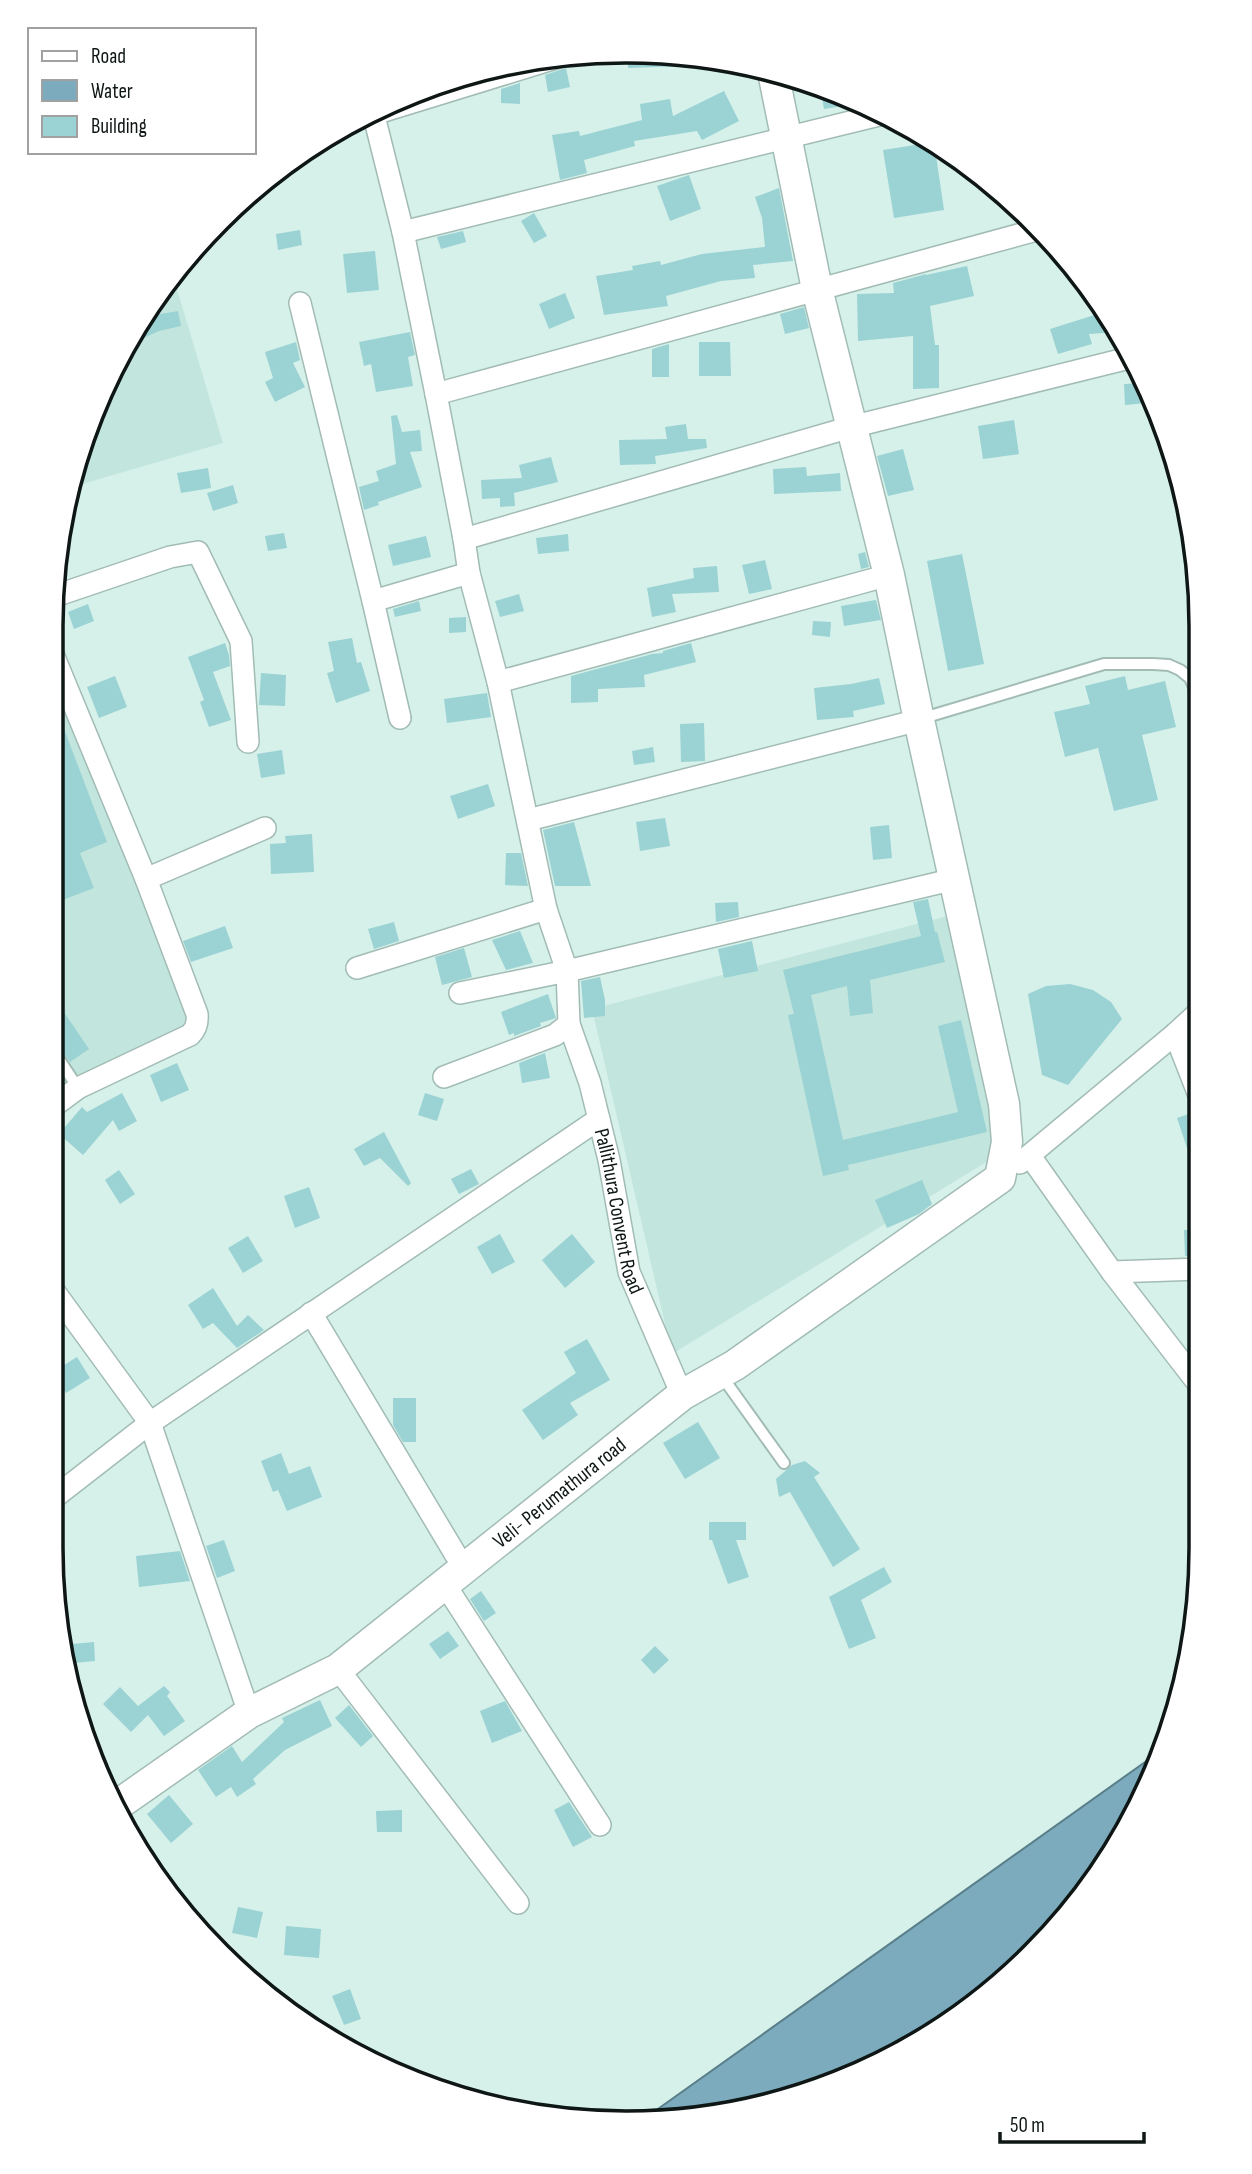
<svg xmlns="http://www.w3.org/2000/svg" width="1252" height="2174" font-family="'Sofia Sans Condensed',sans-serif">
  <rect width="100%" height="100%" fill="#d6f1ea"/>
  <g fill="#c2e6dd">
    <path d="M173,276l50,167 -151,44 9,-46 66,-134z"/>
    <path d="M52,647l153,385 -148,78 -6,-8z"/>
    <path d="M947,916l50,214 -4,28 -321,196 -80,-345z"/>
  </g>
  <path fill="#bacfad" d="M1190,538l10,50v41l-17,-89z"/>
  <path fill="#7babbc" stroke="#5a7f8a" stroke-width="2" d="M1162,1750l-57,117 -128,137 -166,89 -170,28z"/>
  <g fill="#9bd2d4">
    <path d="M627,51l58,6v9l-57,2z"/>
    <path d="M566,68l4,19 -22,5 -3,-17z"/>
    <path d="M520,83v21l-19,-1v-14z"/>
    <path d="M820,87l26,7 15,9 -37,6z"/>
    <path d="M724,91l15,30 -37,19 -5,-9 -63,10 1,5 -51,14 3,13 -27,7 -8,-45 27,-4 1,5 62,-16 -2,-16 30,-5 3,17z"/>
    <path d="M934,142l10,68 -50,8 -11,-68z"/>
    <path d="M689,175l12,34 -31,12 -13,-35z"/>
    <path d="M779,188l14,73 -40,4 2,13 -34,3 -55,15 2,10 -64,9 -8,-39 37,-6 -1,-4 28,-5 1,4 41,-11 63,-7 -3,-29 -7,-21z"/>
    <path d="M534,213l13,23 -13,7 -13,-22z"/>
    <path d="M300,230l2,15 -24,5 -2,-16z"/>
    <path d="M463,231l3,11 -25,7 -4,-12z"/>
    <path d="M375,251l4,39 -32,3 -4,-39z"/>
    <path d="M967,266l7,30 -44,10 5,39h4v43l-26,1v-53l-55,5 -1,-47 37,-1 -1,-10 33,-9v1z"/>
    <path d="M565,293l10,25 -26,11 -10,-25z"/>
    <path d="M149,305l6,10 23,-4 3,15 -22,5 -15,7 -6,-13z"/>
    <path d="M804,307l5,21 -24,6 -5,-20z"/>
    <path d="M1104,312l15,20 -30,2 3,10 -34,10 -8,-25z"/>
    <path d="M410,332l5,23 -7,2 5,29 -37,6 -5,-28 -7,2 -5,-24z"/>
    <path d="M296,342l4,18 -7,3 12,24 -30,15 -10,-20 8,-4 -8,-26z"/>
    <path d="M699,342h31l1,34h-32z"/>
    <path d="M669,344v33h-17v-28z"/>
    <path d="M1144,383l2,20 -21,2 -1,-21z"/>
    <path d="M397,415l5,17 18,-2 2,21 -12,1 12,35 -44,15 1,3 -15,5 -5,-23 20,-6 -3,-10 20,-7 -5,-48z"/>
    <path d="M1014,420l5,34 -36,5 -5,-33z"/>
    <path d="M686,424l2,15h18l1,9 -52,8 1,8 -36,1 -1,-25 48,-1 -2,-12z"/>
    <path d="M903,449l11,41 -26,6 -11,-40z"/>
    <path d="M551,457l7,25 -44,11 1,13 -15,1v-9l-18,1 -1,-19 41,-2 -3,-13z"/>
    <path d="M806,467l1,9 33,-3 1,18 -67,3 -1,-25z"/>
    <path d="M208,468l3,20 -30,5 -4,-20z"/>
    <path d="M233,485l5,18 -25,8 -6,-18z"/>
    <path d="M284,533l3,15 -19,3 -3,-15z"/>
    <path d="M568,534l1,17 -31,3 -2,-16z"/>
    <path d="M426,536l5,21 -38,9 -5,-21z"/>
    <path d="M865,552l4,15 -8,2 -3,-15z"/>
    <path d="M962,554l22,110 -36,7 -21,-110z"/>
    <path d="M765,560l7,29 -23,5 -7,-29z"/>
    <path d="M717,566l2,26 -47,2 4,18 -24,5 -5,-29 47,-10 -1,-10z"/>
    <path d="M519,594l5,17 -24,6 -5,-16z"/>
    <path d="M876,600l5,20 -37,6 -3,-20z"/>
    <path d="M419,601l2,10 -26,6 -2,-8z"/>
    <path d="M88,604l6,17 -20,8 -6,-17z"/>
    <path d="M466,617v15l-17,1v-15z"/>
    <path d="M813,621l18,1 -1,15 -18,-2z"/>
    <path d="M352,638l5,25 4,-1 9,29 -34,12 -9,-30 7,-2 -6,-29z"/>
    <path d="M225,643l4,12 1,11 -17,6 18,48 -22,7 -9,-25 4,-2 -16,-43z"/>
    <path d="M691,643l5,19 -52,13 1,12 -47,2v13l-27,1v-27l81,-22 11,-1v-2z"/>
    <path d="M261,673l25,2 -1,31 -26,-1z"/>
    <path d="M115,676l12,31 -28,11 -12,-31z"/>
    <path d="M1125,676l3,14 37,-9 11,46 -34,8 16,65 -44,11 -16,-63 -33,9 -11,-45 36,-8 -5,-18z"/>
    <path d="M879,678l6,26 -32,7 1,6 -37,3 -3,-32 37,-4z"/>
    <path d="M487,693l4,24 -44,6 -3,-24z"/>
    <path d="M53,700l54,142 -27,11 14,35 -42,16z"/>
    <path d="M704,723l1,38 -24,1 -1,-38z"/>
    <path d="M653,747l2,15 -21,3 -2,-14z"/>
    <path d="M282,750l3,24 -24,4 -4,-24z"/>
    <path d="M488,784l7,22 -37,13 -8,-23z"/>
    <path d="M665,818l5,28 -30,5 -4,-29z"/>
    <path d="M574,822l17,64h-36l-12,-56z"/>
    <path d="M889,825l3,33 -19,2 -3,-33z"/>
    <path d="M312,834l2,38 -43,2 -1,-30 16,-1 -1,-7z"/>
    <path d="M506,853h15l7,33 -23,-1z"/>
    <path d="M928,899l7,33h2l8,30 -75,18 3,33 -23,3 -3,-30 -36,9 32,145 115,-28 -20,-86 23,-6 26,112 -139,33 1,5 -26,6 -35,-161 6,-1 -11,-44 138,-34 -8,-34z"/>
    <path d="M738,902l1,15 -23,5 -1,-19z"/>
    <path d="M394,922l5,19 -25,8 -6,-20z"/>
    <path d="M225,926l8,22 -42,14 -8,-21z"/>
    <path d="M520,931l13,32 -27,7 -14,-30z"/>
    <path d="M752,941l6,30 -34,7 -6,-29z"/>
    <path d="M464,948l8,29 -30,8 -7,-28z"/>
    <path d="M600,977l5,23v16l-21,2 -3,-37z"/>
    <path d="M1070,984l23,6 18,12 11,17 -54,66 -26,-10 -14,-81 18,-8z"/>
    <path d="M51,993l38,56 -19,13 -19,-27z"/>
    <path d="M548,994l8,24 -16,5 1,3 -27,10v-3l-5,2 -8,-23z"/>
    <path d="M545,1053l5,25 -28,5 -3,-20z"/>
    <path d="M177,1063l12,27 -28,12 -11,-27z"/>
    <path d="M122,1093l15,28 -18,10 -6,-11 -30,35 -24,-21 23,-27 5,5z"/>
    <path d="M425,1093l19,6 -7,22 -19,-6z"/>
    <path d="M1197,1111h3v66l-3,1 -20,-60z"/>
    <path d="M384,1132l27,51 -3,3 -28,-28 -16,8 -10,-17z"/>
    <path d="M471,1169l8,15 -20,10 -8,-15z"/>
    <path d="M119,1170l16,24 -15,10 -15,-24z"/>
    <path d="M922,1180l10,24 -13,10 -32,14 -12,-28z"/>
    <path d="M309,1187l11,31 -25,10 -11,-32z"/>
    <path d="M1200,1229v27h-15l-1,-26z"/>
    <path d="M500,1234l15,28 -23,12 -15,-27z"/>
    <path d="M572,1234l23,28 -30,26 -23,-28z"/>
    <path d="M248,1236l15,25 -20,12 -15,-25z"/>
    <path d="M213,1288l24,38 11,-11 16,15 -27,18 -24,-25 -10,6 -15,-24z"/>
    <path d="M587,1339l23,41 -40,23 8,12 -35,25 -21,-30 54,-37 -12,-21z"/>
    <path d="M77,1357l13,21 -24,15 -13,-21z"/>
    <path d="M393,1398h23v44h-13l-10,-17z"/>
    <path d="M698,1422l22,36 -35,21 -22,-36z"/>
    <path d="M281,1453l8,21 21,-8 12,31 -35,14 -9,-21 -5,2 -12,-31z"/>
    <path d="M805,1461l15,12 -6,4 46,72 -27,18 -43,-75 -11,5 -3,-18 16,-14z"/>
    <path d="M709,1522h37v18h-10l13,37 -21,7 -16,-44h-3z"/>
    <path d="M224,1540l11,31 -18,7 -11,-32z"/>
    <path d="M180,1551l10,30 -51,6 -3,-31z"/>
    <path d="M884,1567l8,15 -31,18 15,38 -27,11 -20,-52z"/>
    <path d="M481,1591l15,22 -12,8 -14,-22z"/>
    <path d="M448,1631l11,15 -19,13 -11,-15z"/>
    <path d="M94,1642l1,19 -21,2 -2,-19z"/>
    <path d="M655,1646l14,14 -15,14 -13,-14z"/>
    <path d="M164,1686l6,6 -3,4 18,25 -21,15 -16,-21 -17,17 -28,-28 17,-17 18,19z"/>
    <path d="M320,1700l12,26 -47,24 -32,29 3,5 -19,13 -6,-10 -15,10 -18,-27 34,-24 10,16 42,-40 -2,-4z"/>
    <path d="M505,1701l17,30 -30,12 -12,-32z"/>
    <path d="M349,1705l24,31 -12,11 -26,-29z"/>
    <path d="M169,1795l24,29 -22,19 -24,-29z"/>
    <path d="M569,1802l23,35 -19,10 -19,-37z"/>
    <path d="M402,1810v22h-25l-1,-21z"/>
    <path d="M238,1907l25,5 -6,26 -25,-5z"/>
    <path d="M286,1926l35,3 -2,29 -35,-3z"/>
    <path d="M350,1989l11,30 -17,6 -12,-29z"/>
  </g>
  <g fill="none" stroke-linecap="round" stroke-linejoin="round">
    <g stroke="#a2bcb5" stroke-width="14">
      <g id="lane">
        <path d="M920,719l184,-55h49l16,1 11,5 10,8 4,9 6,34"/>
        <path d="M51,1047l27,41"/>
        <path d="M721,1375l63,88"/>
      </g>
    </g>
    <g stroke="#a2bcb5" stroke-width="24">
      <g id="street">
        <path d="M373,112l30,120 33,162 28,145 5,34 29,109 48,227 21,62 388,-92"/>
        <path d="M374,114l185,-57"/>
        <path d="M403,232l480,-118"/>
        <path d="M300,303l73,298 96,-28"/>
        <path d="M436,394l604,-165"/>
        <path d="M464,539l387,-112 282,-70"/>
        <path d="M52,597l118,-40 28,-5 43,89 7,101"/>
        <path d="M373,601l27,117"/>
        <path d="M498,682l391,-107"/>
        <path d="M528,820l391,-100"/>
        <path d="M146,879l119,-51"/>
        <path d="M357,968l189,-59"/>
        <path id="s1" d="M569,1024l21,59 19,77 20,112 53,123"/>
        <path d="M1175,1034l25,64"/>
        <path d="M444,1077l111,-42 14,-11 -2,-53 -107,22"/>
        <path d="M51,1108l27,-20 112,-53c6,-6 8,-12 7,-21l-51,-135 -94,-227"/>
        <path d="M1030,1156l82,116 88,114"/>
        <path d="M1020,1163l155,-129 25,-23"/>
        <path d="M1112,1272l88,-3"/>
        <path d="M51,1287l99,136 99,290"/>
        <path d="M311,1313l152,254"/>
        <path d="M51,1500l99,-77 449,-304"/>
        <path d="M444,1583l156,242"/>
        <path d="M338,1669l180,234"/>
      </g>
    </g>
    <g stroke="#a2bcb5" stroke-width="33">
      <g id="secondary">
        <path id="s2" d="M119,1804l130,-91 89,-44 344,-274 53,-30 265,-187 7,-36 -3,-38 -85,-384 -30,-145 -72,-286 -44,-217"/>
      </g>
    </g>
    <use href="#lane" stroke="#fff" stroke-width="10"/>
    <use href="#street" stroke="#fff" stroke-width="21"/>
    <use href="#secondary" stroke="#fff" stroke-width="30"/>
  </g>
  <g text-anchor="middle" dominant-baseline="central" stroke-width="7" stroke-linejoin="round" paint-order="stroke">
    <g font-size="21" fill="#0e1715" stroke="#fff">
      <text stroke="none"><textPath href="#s1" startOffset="194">Pallithura Convent Road</textPath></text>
      <text stroke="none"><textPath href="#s2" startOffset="541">Veli- Perumathura road</textPath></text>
    </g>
  </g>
  <path d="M0 0H1252V2174H0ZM626 63H626A563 563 0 0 1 1189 626V1548A563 563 0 0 1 626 2111H626A563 563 0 0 1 63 1548V626A563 563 0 0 1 626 63Z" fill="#fff" fill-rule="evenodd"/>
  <path fill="none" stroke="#0e1715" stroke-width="3.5" d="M626 63H626A563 563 0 0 1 1189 626V1548A563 563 0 0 1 626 2111H626A563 563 0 0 1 63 1548V626A563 563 0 0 1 626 63Z"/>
  <rect x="28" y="28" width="228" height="126" fill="#ffffff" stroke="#9fa2a1" stroke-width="2"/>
  <rect x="42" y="51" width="35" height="10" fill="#ffffff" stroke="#9fa2a1" stroke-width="2"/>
  <text x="91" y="63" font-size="21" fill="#0e1715">Road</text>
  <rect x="42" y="80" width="35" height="21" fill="#7babbc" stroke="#9fa2a1" stroke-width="2"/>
  <text x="91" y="98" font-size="21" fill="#0e1715">Water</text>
  <rect x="42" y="116" width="35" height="21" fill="#9bd2d4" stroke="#9fa2a1" stroke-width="2"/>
  <text x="91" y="133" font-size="21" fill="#0e1715">Building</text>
  <path d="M1000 2132v10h144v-10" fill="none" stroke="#0e1715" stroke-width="3.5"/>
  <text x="1010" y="2132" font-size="21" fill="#0e1715" stroke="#ffffff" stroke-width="5" paint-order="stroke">50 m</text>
</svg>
